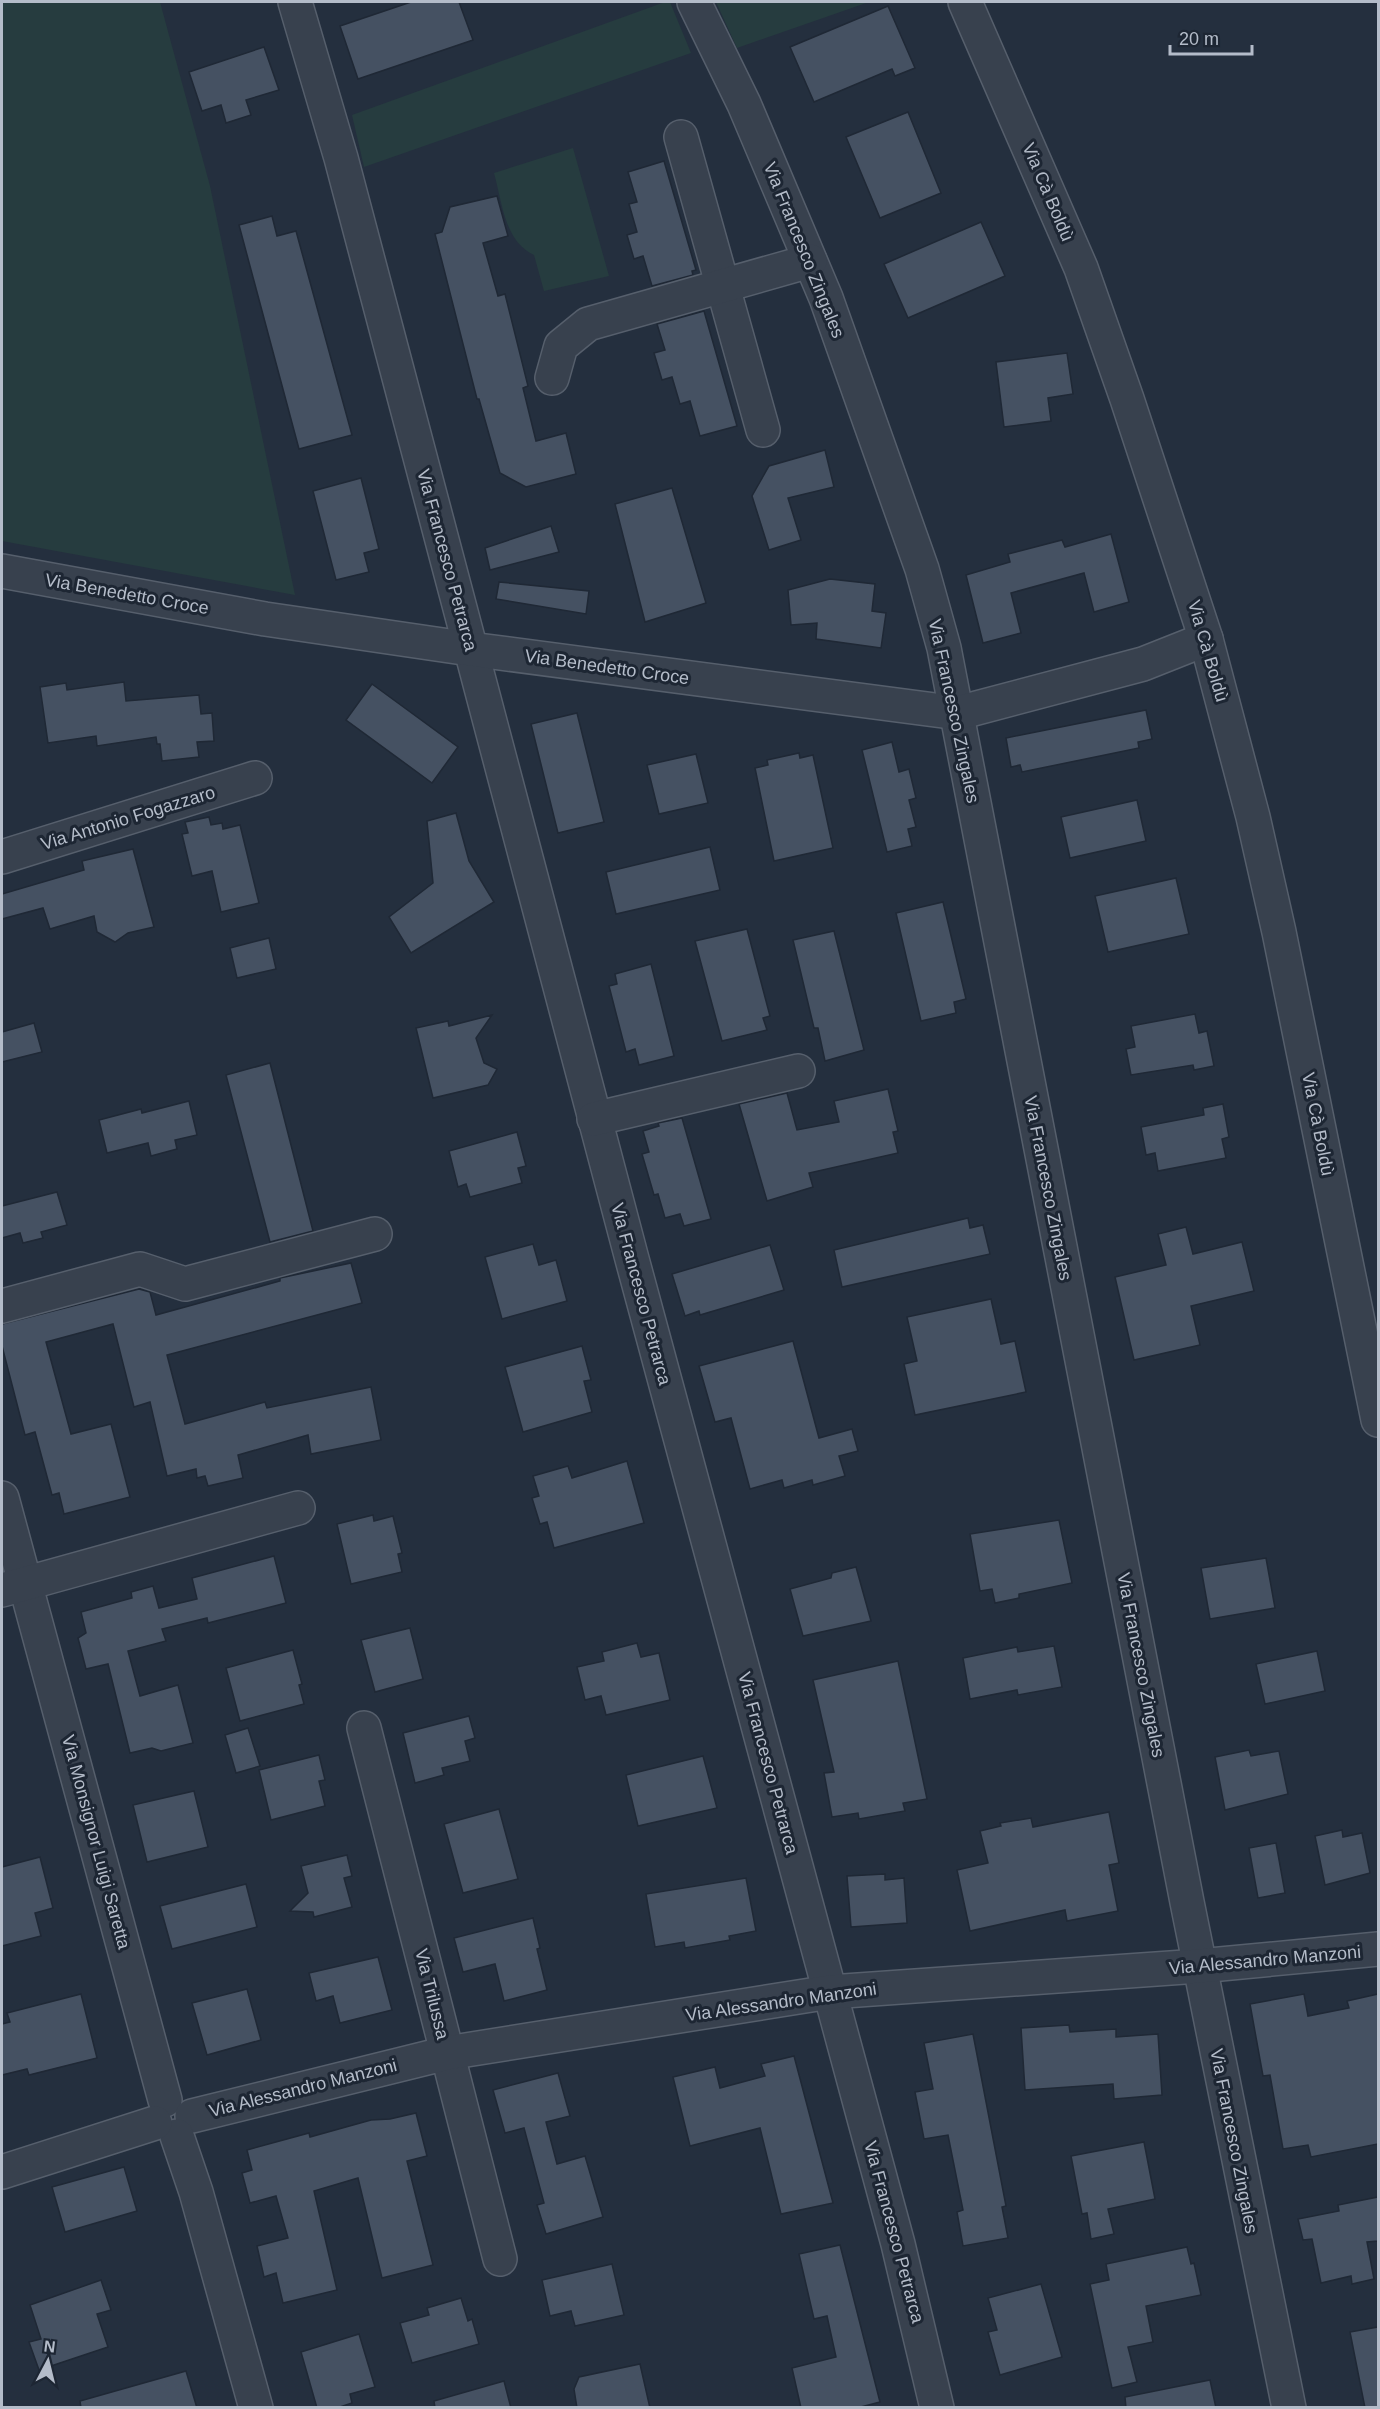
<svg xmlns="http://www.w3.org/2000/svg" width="1380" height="2409" font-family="Helvetica,sans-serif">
  <rect width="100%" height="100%" fill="#242f3e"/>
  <g fill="#263c3f">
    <path d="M2,2h158l50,184 85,409 -293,-54z"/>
    <path d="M665,2h5l21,51 -327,114 -12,-52z"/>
    <path d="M716,2h153l-132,46z"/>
    <path d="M573,148l36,128 -65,15 -10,-36c-30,-14 -32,-54 -40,-82z"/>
  </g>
  <g fill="#455162" stroke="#1f2835" stroke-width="1.5">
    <path d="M411,2h48l14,38 -115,39 -18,-53z"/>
    <path d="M888,6l27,62 -20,8 -3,-7 -78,33 -24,-55z"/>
    <path d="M264,47l15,43 -33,10 5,15 -25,8 -5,-18 -19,6 -13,-39z"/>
    <path d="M908,112l33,81 -61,25 -34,-81z"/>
    <path d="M664,161l32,109 -4,1 1,4 -41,11 -9,-30 -9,3 -7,-24 10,-3 -8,-28 8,-2 -9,-30z"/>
    <path d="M497,196l11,40 -25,7 15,53 7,-2 23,92 -5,2 13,53 30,-8 10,41 -50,13 -26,-14 -21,-74h-2l-42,-165 7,-2 8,-25z"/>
    <path d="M272,216l5,20 19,-5 56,204 -53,14 -60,-224z"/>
    <path d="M981,222l24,54 -97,42 -24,-54z"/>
    <path d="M704,311l33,115 -37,10 -10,-35 -10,3 -8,-27 -10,3 -8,-27 11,-3 -8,-26z"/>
    <path d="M1067,353l6,41 -25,4 3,23 -47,6 -8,-65z"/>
    <path d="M825,450l9,37 -46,11 13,42 -32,10 -17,-54 17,-30z"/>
    <path d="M361,478l18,71 -15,4 5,19 -33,8 -23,-89z"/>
    <path d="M672,488l34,115 -61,19 -30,-118z"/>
    <path d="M551,526l8,26 -69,18 -5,-22z"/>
    <path d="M1111,534l18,68 -35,10 -10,-39 -73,20 10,40 -38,10 -17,-68 44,-13 -2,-8 54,-14 3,7z"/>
    <path d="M830,579l45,5 -3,27 14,2 -5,35 -65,-9 1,-16 -26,2 -3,-35z"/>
    <path d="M499,582l90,9 -3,23 -90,-15z"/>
    <path d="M124,682l2,19 73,-6 2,19 11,-1 2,28 -17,1 2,15 -37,4 -2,-17h-3l-1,-7 -59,9 -1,-10 -48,7 -8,-56 26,-4 1,7z"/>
    <path d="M372,684l86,63 -26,36 -86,-63z"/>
    <path d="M1146,710l6,29 -14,3 1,6 -117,24 -2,-7 -9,2 -5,-29z"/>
    <path d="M577,713l27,109 -46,11 -27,-109z"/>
    <path d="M892,742l7,30 10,-3 7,29 -7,2 7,27 -8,2 4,17 -25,6 -25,-102z"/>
    <path d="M799,753l1,5 13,-3 20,93 -59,13 -19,-93 13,-3 -1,-5z"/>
    <path d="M696,754l12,49 -49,11 -12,-49z"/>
    <path d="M1137,800l9,41 -76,17 -9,-41z"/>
    <path d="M456,813l13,48 25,41 -83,51 -22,-36 44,-34 -6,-62z"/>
    <path d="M209,817l2,8 11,-2 1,6 17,-4 19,78 -38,9 -9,-41 -20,5 -10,-42 6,-1 -3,-11z"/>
    <path d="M710,847l10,43 -104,24 -10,-42z"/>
    <path d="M133,849l21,78 -26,6 -13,9 -18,-10 -3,-16 -44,13 -7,-21 -41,11v-25l82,-24 -2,-9z"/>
    <path d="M1176,878l13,56 -81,18 -13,-56z"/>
    <path d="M943,902l23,97 -12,3 2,11 -35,8 -25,-108z"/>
    <path d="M747,929l23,87 -7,2 4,12 -45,11 -27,-100z"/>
    <path d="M834,931l30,119 -39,11 -7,-33h-4l-21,-88z"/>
    <path d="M269,938l7,31 -39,9 -7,-30z"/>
    <path d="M651,964l23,92 -35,9 -4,-16 -9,3 -17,-66 8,-2 -2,-10z"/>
    <path d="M1195,1014l4,19 8,-2 7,35 -20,4 -1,-5 -62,10 -5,-26 9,-2 -4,-21z"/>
    <path d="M492,1015l-16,23 8,25 13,6 -9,16 -55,13 -17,-70 32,-7 1,5z"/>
    <path d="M34,1023l8,29 -40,10v-30z"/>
    <path d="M270,1063l43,168 -43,11 -44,-167z"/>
    <path d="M888,1089l10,42 -5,1 5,21 -89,20 4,14 -46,14 -28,-97 48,-11 10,37 42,-8 -5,-21z"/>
    <path d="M189,1101l8,34 -22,5 2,9 -26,7 -3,-13 -41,10 -8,-33 42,-11 1,4z"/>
    <path d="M1223,1104l6,33 -7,2 4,19 -68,13 -3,-18 -9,2 -5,-28 63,-12 -1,-7z"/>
    <path d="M682,1118l29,101 -27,7 -4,-12 -15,4 -7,-24 -4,1 -12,-41 7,-2 -6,-21 16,-5 -1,-3z"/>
    <path d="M517,1132l9,34 -8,2 4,15 -52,14 -4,-13 -8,3 -9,-36z"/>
    <path d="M57,1192l10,33 -26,7 2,6 -20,5 -3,-10 -18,5v-32z"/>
    <path d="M968,1218l2,10 13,-3 7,29 -148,33 -8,-37z"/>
    <path d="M1186,1227l7,27 49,-12 12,49 -63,15 9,39 -66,15 -19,-83 51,-12 -8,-31z"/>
    <path d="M533,1244l6,21 17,-5 11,41 -65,18 -17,-62z"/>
    <path d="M770,1245l14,45 -84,25 -1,-4 -14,5 -13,-42z"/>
    <path d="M351,1263l11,40 -195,52 18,69 80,-22 2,6 104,-21 10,53 -70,14 -3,-19 -70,20 5,23 -35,8 -3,-10 -8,2 -1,-9 -29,7 -17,-74 -16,5 -21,-83 -67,18 25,92 40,-10 19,73 -66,17 -5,-21 -7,2 -17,-63 -10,3 -23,-89v-22l137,-35 11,3 6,23 124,-34v-3z"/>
    <path d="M991,1299l10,45 14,-3 11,51 -111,23 -11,-51 13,-3 -10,-44z"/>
    <path d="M793,1341l26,97 33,-9 6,22 -19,5 6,20 -32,9 -1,-5 -28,8 -2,-8 -32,9 -19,-71 -16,4 -16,-56z"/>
    <path d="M582,1346l9,34 -7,1 8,31 -69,20 -18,-65z"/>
    <path d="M627,1461l17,62 -90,25 -7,-26 -7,2 -8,-26 7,-2 -6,-20 35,-10 4,12z"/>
    <path d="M373,1515l1,6 19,-5 9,37 -4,1 4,18 -51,12 -14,-60z"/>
    <path d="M1059,1520l13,63 -53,11v4l-24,5 -3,-14 -12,2 -10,-57z"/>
    <path d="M274,1556l12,47 -78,20 -1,-5 -45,11 4,12 -38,10 12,45 38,-11 15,58 -32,8 -9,-3 -22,5 -22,-89 -22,5 -8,-31 8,-5 -5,-21 51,-14 -1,-6 22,-6 6,22 38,-9 -5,-21z"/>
    <path d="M1266,1558l9,50 -65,11 -9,-51z"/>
    <path d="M856,1567l15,54 -68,15 -13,-47 41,-11 1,-5z"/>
    <path d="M410,1628l13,51 -48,13 -14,-52z"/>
    <path d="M637,1643l4,14 18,-4 11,47 -64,15 -5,-19 -16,4 -8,-33 27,-6 -2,-9z"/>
    <path d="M1054,1646l8,41 -44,8 -1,-5 -47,9 -7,-41 54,-11 1,5z"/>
    <path d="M293,1650l9,34 -3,1 5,19 -64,17 -14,-53z"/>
    <path d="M1317,1651l8,40 -60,13 -9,-40z"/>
    <path d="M898,1661l29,138 -24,4 2,8 -46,8 -1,-6 -26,4 -8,-44 10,-1 -21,-92z"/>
    <path d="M469,1716l6,22 -10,3 5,20 -28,7 2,7 -29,8 -12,-50z"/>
    <path d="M248,1728l12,38 -24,7 -11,-38z"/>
    <path d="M1249,1750l2,6 28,-5 9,43 -63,16 -10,-53z"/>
    <path d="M319,1755l6,25 -6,1 6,25 -54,14 -12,-50z"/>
    <path d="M703,1756l14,52 -79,18 -12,-51z"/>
    <path d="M194,1791l14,56 -61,15 -14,-57z"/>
    <path d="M499,1809l19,70 -55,14 -19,-69z"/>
    <path d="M1109,1812l10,51 -10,2 9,46 -51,10 -2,-11 -95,21 -13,-61 31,-7 -8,-32 21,-5 -1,-3 31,-5 2,9z"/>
    <path d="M1342,1830l1,7 19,-4 8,40 -45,12 -10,-49z"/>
    <path d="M1276,1843l9,50 -27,5 -9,-50z"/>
    <path d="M347,1855l5,21 -8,2 8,29 -38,10 -1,-5 -23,-1 18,-18 -7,-27z"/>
    <path d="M40,1857l13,51 -18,5 6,23 -39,10v-79z"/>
    <path d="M885,1874v6l19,-2 3,45 -56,4 -4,-51z"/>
    <path d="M746,1878l10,53 -27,5 1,4 -45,8 -1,-6 -29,5 -9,-53z"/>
    <path d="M246,1884l11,43 -85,22 -12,-43z"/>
    <path d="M533,1918l7,30 -3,1 10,41 -43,11 -9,-37 -32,8 -9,-34z"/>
    <path d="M378,1957l14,53 -52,13 -7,-27 -17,5 -7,-28z"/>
    <path d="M247,1989l14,51 -54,15 -15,-52z"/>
    <path d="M81,1994l16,64 -68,17 -2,-6 -25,6v-51l8,-2 -3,-9z"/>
    <path d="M1304,1994l4,22 41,-8 -2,-7 31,-7v150l-67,13 -3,-12 -25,4 -13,-74 -7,1 -13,-72z"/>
    <path d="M1069,2025l1,7 46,-3v8l42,-3 4,61 -48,4 -1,-15 -88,6 -4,-62z"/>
    <path d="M973,2034l33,172 -4,1 6,31 -45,8 -6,-34 6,-2 -15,-75 -24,4 -9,-47 18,-3 -9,-46z"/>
    <path d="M794,2056l39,147 -52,11 -21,-86 -70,18 -17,-69 42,-10 5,21 45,-12 -4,-12z"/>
    <path d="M558,2073l12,43 -24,6 11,42 28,-8 18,61 -57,17 -9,-29 7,-2 -20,-75 -19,5 -12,-43z"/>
    <path d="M416,2113l11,43 -20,5 26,104 -51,13 -24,-100 -44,13 23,99 -54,13 -7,-30 -12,4 -7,-31 31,-8 -12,-42 -26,7 -8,-30 10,-3 -5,-20 62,-17 1,4 61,-17 19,-1z"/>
    <path d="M1144,2142l11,57 -47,10 6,25 -23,5 -4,-26 -5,1 -11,-58z"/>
    <path d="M124,2167l13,44 -72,21 -13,-45z"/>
    <path d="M1378,2197v44l-11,1 7,37 -22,5 -1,-8 -30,7 -9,-44 -9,1 -5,-21 41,-8 -1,-6z"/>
    <path d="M840,2245l40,157 -23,6h-56l-9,-40 44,-11 -9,-41 -13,3 -15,-65z"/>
    <path d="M1187,2247l4,17 3,-1 7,32 -55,11 7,36 -25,5 9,35 -25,6 -22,-104 19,-4 -3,-16z"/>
    <path d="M612,2264l12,51 -49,11 -4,-15 -21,5 -8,-36z"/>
    <path d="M101,2280l10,30 -14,4 11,33 -69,23 -10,-28 12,-3 -11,-34z"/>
    <path d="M1041,2284l21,73 -62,18 -12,-43 9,-2 -9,-32z"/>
    <path d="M461,2298l7,23 4,-2 7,25 -67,19 -12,-40 29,-8 -2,-7z"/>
    <path d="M1378,2327v81h-13l-15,-76z"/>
    <path d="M359,2334l16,53 -25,7 2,9 -15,5h-20l-16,-56z"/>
    <path d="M640,2364l10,44h-73l-3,-19 5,-12z"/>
    <path d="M186,2371l11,37h-116l-1,-7z"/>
    <path d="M1210,2380l6,28h-90l-1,-11z"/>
    <path d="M504,2381l7,27h-76l-1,-7z"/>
  </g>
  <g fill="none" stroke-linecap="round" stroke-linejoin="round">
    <g stroke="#565f6c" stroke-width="36">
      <g id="minor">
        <path d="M295,2l46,156 291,1101 266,985 39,164"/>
        <path d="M694,2l50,102 82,194 96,271 22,79 243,1254 102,506"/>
        <path d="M965,2l116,266 46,131 79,240 47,178 26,115 99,488"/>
        <path d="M681,137l82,293"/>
        <path d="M552,378l9,-32 27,-22 222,-63"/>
        <path d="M2,571l263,48 205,30 488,64 185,-49 63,-25"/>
        <path d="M2,857l253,-79"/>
        <path d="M594,1119l204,-48"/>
        <path d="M2,1306l138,-37 45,15 190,-50"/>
        <path d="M2,1498l163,602"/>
        <path d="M2,1590l296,-82"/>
        <path d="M364,1728l136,531"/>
        <path d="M192,2116l255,-63 383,-61 369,-26 179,-17"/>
        <path d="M177,2136l19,56 60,216"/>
        <path d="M2,2172l153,-49"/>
      </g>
    </g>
    <use href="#minor" stroke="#38414e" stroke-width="33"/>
  </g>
  <g text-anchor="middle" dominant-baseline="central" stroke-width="6" stroke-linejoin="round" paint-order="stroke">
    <g font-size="18" fill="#b4bcc9" stroke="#1d2633">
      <text transform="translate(1048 192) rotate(67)">Via Cà Boldù</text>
      <text transform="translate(804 250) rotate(68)">Via Francesco Zingales</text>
      <text transform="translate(447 560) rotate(75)">Via Francesco Petrarca</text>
      <text transform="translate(127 594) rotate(10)">Via Benedetto Croce</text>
      <text transform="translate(1208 651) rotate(74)">Via Cà Boldù</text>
      <text transform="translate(607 667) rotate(8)">Via Benedetto Croce</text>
      <text transform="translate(954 711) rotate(78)">Via Francesco Zingales</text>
      <text transform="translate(128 818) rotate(-17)">Via Antonio Fogazzaro</text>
      <text transform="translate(1318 1124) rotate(79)">Via Cà Boldù</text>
      <text transform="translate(1048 1188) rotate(79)">Via Francesco Zingales</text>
      <text transform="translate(641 1294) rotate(75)">Via Francesco Petrarca</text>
      <text transform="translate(1141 1665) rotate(79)">Via Francesco Zingales</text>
      <text transform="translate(768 1763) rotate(75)">Via Francesco Petrarca</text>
      <text transform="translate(96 1842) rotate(75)">Via Monsignor Luigi Saretta</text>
      <text transform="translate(1265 1960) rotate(-5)">Via Alessandro Manzoni</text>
      <text transform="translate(432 1994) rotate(76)">Via Trilussa</text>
      <text transform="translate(781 2002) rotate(-8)">Via Alessandro Manzoni</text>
      <text transform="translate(303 2088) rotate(-14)">Via Alessandro Manzoni</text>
      <text transform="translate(1234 2141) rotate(79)">Via Francesco Zingales</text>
      <text transform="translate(894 2232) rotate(75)">Via Francesco Petrarca</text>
    </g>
  </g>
  <rect width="1380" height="2409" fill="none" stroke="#b4bcc9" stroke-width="6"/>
  <g transform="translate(48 2361) rotate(7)" stroke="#1d2633" stroke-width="4.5" paint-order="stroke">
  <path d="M0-4.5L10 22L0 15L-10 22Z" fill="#b4bcc9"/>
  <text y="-9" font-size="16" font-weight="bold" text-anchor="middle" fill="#b4bcc9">N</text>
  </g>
  <path d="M1170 45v9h82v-9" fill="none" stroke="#b4bcc9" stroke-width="3"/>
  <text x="1179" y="45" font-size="18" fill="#b4bcc9" stroke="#1d2633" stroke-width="4.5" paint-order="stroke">20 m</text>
</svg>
